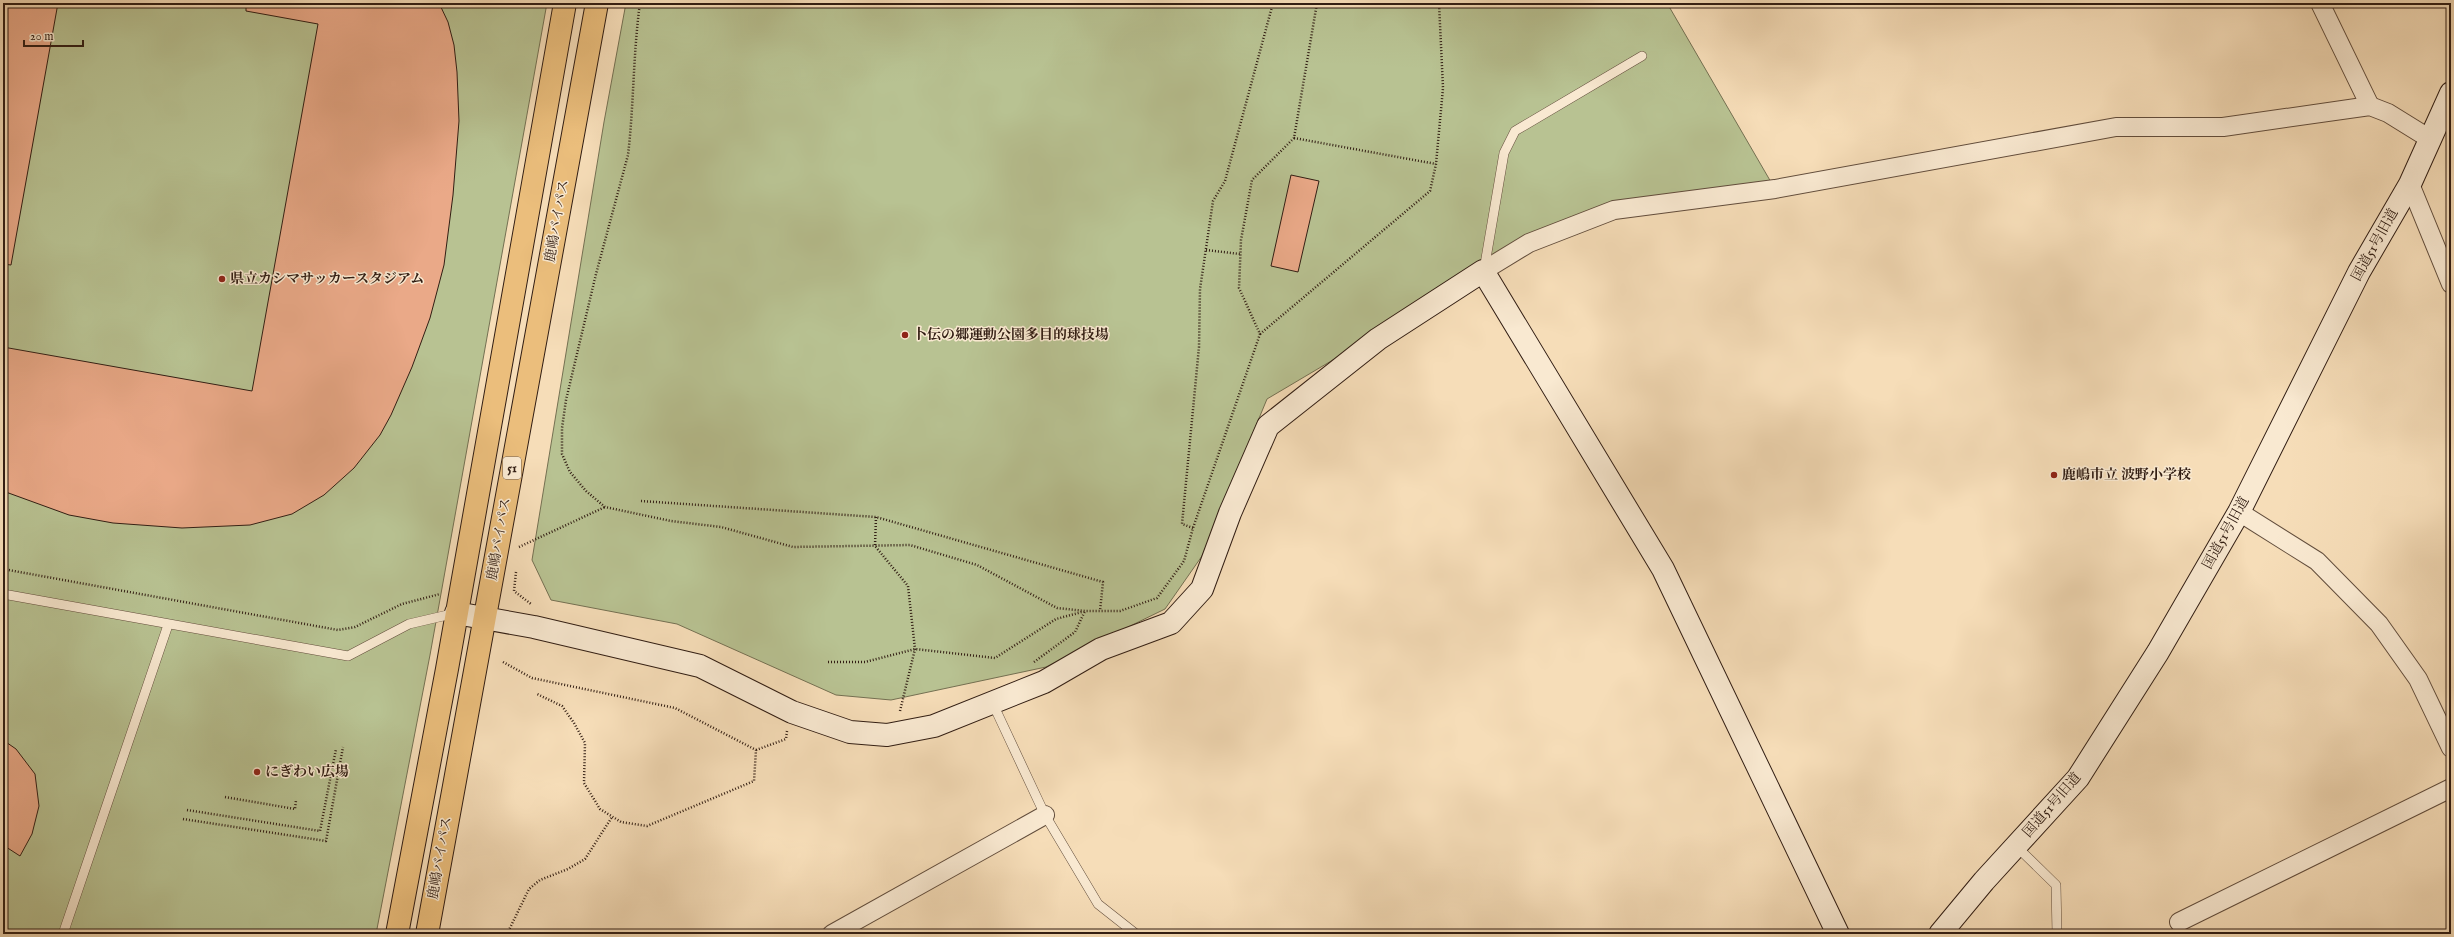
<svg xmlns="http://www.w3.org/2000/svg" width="2454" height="937" font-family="'IM FELL English','Noto Serif JP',serif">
  <rect width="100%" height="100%" fill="#f6ddb8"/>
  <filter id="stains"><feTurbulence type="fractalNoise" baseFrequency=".005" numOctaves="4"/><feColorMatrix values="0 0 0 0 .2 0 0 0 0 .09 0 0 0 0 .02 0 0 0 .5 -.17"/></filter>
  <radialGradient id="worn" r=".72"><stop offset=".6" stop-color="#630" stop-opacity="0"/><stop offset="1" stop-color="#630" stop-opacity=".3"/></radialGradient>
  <g fill="#b8c292" stroke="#747052">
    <path d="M3,3h544l-117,652 -54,279h-373z"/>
    <path d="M626,3h1041l108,186 -161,21 -131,61 -216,128 -65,157 -37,53 -119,58 -155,33 -55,-5 -159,-71 -126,-24 -19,-40 72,-438z"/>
  </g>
  <g fill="#eaa988" stroke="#311d13">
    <path d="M3,3h55l-47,262 -8,-1z"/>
    <path d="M246,3h193l9,19 6,23 3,27 2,49 -6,74 -9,70 -14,53 -18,49 -21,48 -11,20 -26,33 -30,27 -32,19 -42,11 -68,3 -69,-5 -44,-8 -66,-24v-144l249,44 66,-367 -72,-13z"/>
    <path d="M1291,175l28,6 -21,91 -27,-6z"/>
    <path d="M3,740l13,9 19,25 4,32 -7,28 -12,22 -17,-11z"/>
  </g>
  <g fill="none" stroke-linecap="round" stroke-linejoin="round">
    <g stroke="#624d3c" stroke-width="10">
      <g id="lane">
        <path d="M1484,270l20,-117 11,-22 127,-75"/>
        <path d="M3,594l345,62 61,-32 47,-11"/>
        <path d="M993,704l52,111 53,89 38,30"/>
        <path d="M2016,846l40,39 1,49"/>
        <path d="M63,934l105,-309"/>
      </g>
    </g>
    <g stroke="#624d3c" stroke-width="20">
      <g id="street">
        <path d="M2320,3l50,103"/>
        <path d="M2410,184l41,100"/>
        <path d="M1483,271l46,-28 85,-33 161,-21 341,-62h107l147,-21 18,7 42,26"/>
        <path d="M2239,512l78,49 62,63 39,55 33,69"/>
        <path d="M2179,922l272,-134"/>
        <path d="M832,934l213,-119"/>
      </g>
    </g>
    <g stroke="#311d13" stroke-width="24">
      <g id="secondary">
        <path d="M456,613l78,14 166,39 92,46 58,20 37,3 47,-9 110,-44 57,-33 70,-26 31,-34 28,-76 38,-87 110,-87 105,-68 180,298 175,365"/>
        <path d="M1940,934l44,-53 94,-103 80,-126 81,-140 120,-240 51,-88 41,-91"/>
      </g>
    </g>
    <g stroke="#311d13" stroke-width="24">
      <g id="highway">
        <path d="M397,934l50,-265 118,-666"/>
        <path d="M427,934l170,-931"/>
      </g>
    </g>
    <g stroke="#311d13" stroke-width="2.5" stroke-dasharray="1 2" stroke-linecap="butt">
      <path d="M640,3c-7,51 -6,101 -12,152l-32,119 -30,126 -4,28v26l8,18 16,19 19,16 66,14 50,6 72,20 117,-2 67,20 80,43 28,3h35l37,-13 27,-37 9,-33 67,-194 -21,-46 2,-48 11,-60 42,-42 23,-135"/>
      <path d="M1294,138l142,26"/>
      <path d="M1206,250l34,4"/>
      <path d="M1260,334l170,-143 6,-27 7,-76 -4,-85"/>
      <path d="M641,501l235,16 227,65 -3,29"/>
      <path d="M876,517l-1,29 33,40 7,63 -15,62"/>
      <path d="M1193,528l-11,-4 17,-177 1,-58 13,-88 12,-20 48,-178"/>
      <path d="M519,547l86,-40"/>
      <path d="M3,569l335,61 17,-3 47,-23 38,-10"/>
      <path d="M516,572l-2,19 17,13"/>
      <path d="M503,662l29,16 143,30 81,42 -2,31 -107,45 -26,-4 -21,-13 -16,-26 1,-40 -11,-20 -12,-17 -25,-12"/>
      <path d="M828,662h37l50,-13 80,9 61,-39 26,-7"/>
      <path d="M1034,662l41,-30 10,-21"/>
      <path d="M756,750l30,-11 1,-8"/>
      <path d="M225,797l70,12 1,-9"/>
      <path d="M187,810l133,21 16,-82"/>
      <path d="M183,819l143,22 17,-94"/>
      <path d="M507,934l22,-45 11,-9 28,-11 17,-10 27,-42"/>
    </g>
    <use href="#lane" stroke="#f9e9d1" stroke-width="9"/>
    <use href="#street" stroke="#f9e9d1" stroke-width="18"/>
    <use href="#secondary" stroke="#f9e9d1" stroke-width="22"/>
    <use href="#highway" stroke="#ebbe7c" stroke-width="22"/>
  </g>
  <g fill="#8f2418" stroke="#f9e9d1" stroke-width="1.5">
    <circle cx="222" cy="279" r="4"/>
    <circle cx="905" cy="335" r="4"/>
    <circle cx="2054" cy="475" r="4"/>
    <circle cx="257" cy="772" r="4"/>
  </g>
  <g text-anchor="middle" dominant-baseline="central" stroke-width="3" stroke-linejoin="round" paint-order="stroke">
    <rect fill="#f9e9d1" stroke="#6d5a4c" stroke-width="1" x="503" y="457" width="18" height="22" rx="3"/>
    <g font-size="13" font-weight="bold" fill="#311d13">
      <text x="512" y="468">51</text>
    </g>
    <g font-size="14" fill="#311d13" stroke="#f9e9d1">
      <text transform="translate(557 221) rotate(-80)">鹿嶋バイパス</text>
      <text transform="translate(2375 245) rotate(-61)">国道51号旧道</text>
      <text transform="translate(2226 533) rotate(-61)">国道51号旧道</text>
      <text transform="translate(499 539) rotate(-80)">鹿嶋バイパス</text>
      <text transform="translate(2052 805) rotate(-49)">国道51号旧道</text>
      <text transform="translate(440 858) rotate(-80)">鹿嶋バイパス</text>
    </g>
    <g font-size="14" font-weight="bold" fill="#311d13" stroke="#f9e9d1" text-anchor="start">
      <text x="230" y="279">県立カシマサッカースタジアム</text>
      <text x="913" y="335">卜伝の郷運動公園多目的球技場</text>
      <text x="2062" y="475">鹿嶋市立 波野小学校</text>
      <text x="265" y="772">にぎわい広場</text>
    </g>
  </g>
  <rect width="2454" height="937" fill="none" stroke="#f6ddb8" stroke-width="16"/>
  <rect x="4" y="4" width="2446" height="929" fill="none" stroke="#311d13" stroke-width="2"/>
  <rect x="8" y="8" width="2438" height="921" fill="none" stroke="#311d13"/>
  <path d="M24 40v6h59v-6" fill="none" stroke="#311d13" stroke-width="2"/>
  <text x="30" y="40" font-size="12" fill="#311d13" stroke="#f9e9d1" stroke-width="3" paint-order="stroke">20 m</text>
  <rect width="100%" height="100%" filter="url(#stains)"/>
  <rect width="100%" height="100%" fill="url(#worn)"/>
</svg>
